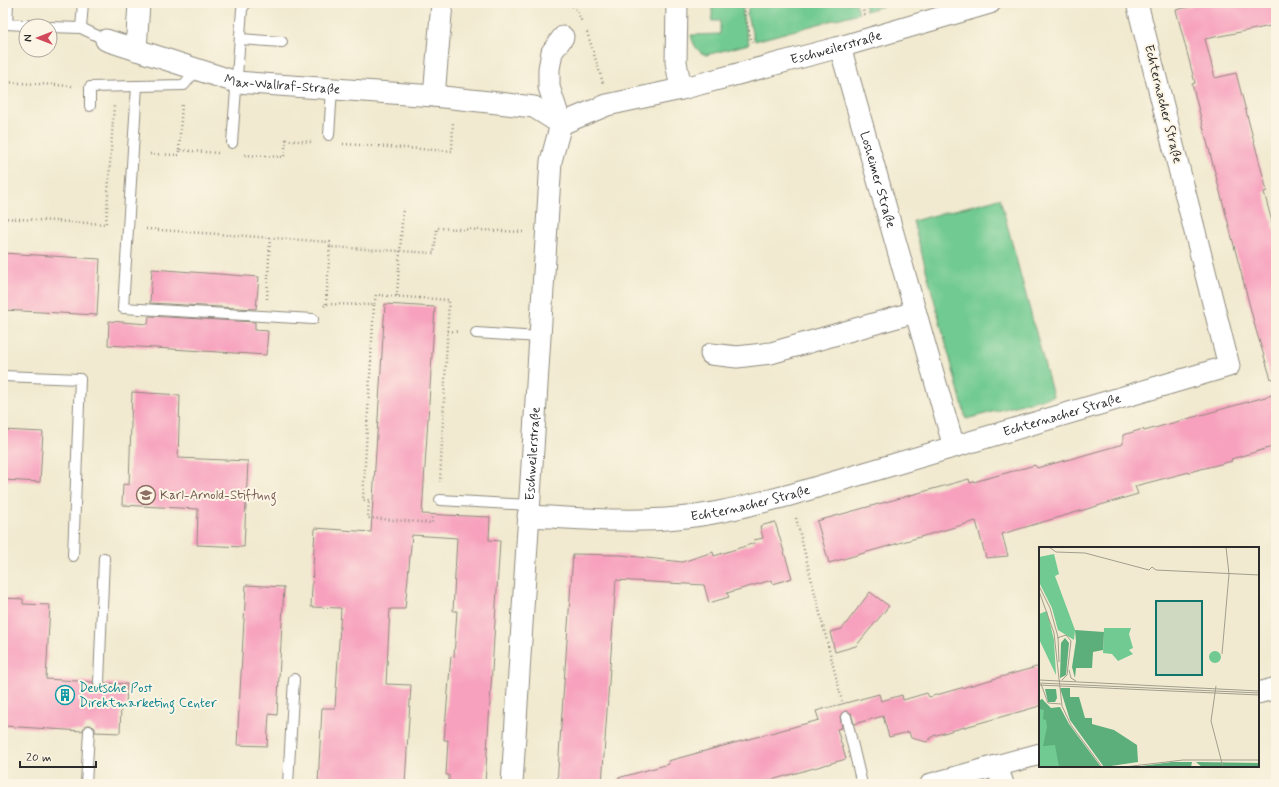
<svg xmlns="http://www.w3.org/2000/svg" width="1279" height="787" font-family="Mynerve,sans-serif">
  <rect width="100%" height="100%" fill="#fcf5e5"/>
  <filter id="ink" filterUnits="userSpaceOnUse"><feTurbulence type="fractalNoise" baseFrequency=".025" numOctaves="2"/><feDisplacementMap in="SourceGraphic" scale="8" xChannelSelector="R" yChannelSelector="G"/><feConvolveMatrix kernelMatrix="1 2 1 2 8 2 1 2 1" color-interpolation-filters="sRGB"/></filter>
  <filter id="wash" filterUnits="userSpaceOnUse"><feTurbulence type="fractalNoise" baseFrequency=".012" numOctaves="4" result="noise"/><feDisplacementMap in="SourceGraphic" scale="16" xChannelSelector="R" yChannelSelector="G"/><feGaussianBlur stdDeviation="0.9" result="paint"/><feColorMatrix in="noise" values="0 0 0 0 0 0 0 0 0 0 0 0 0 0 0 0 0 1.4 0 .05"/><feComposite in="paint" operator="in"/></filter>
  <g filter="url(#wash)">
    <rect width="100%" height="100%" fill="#f1ead0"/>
    <g fill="#71ca91" stroke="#4e7a5e">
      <path d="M692,3h51v15l6,26 -43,11c-9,-3 -13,-11 -15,-20l29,-1v-13h-8v-17z"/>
      <path d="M749,3h107l3,10 -104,28 -8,-25z"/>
      <path d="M864,3h32l-30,8z"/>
      <path d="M1000,198l53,198 -87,23 -53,-198z"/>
    </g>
    <g id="blocks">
      <g fill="#f7a1be">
        <path d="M1206,3h70v22l-71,14 10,39 21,-5 31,118 -3,1 12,45v141l-5,1 -15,-49 -64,-246 3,-1 -19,-73z"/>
        <path d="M3,253l97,6 -3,56 -94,-5z"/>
        <path d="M152,269l107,8 -3,32 -106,-6z"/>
        <path d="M385,304l50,3 -13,207 68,3 -1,23 11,1 -15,243h-36v-9h-3l2,-35h-4l7,-84 3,1 3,-46h-4l4,-73 -45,-3 -7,74h-15l-4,75 25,1 -6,99h-87l4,-76h13l6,-100 -30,-1 4,-79 56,4z"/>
        <path d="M149,316l106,6v8l13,1 -2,24 -158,-10 1,-24 39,3z"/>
        <path d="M132,392l48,3 -2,63 70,3 -4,86 -47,-2 1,-36 -76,-4 1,-21 6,1z"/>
        <path d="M1276,394v52l-45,13 1,2 -97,25 3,8 -136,40 6,22 -22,2 -10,-37 -147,42 -12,-42 152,-42 1,4 65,-18 2,3 37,-10 49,-14v-9l20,-6 1,2z"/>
        <path d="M3,430l40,2 -3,50 -37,-2z"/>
        <path d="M775,522l17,56 -19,6 -1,-4 -45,13 2,4 -20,6 -5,-18 -88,-5 -14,204h-45l16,-230 48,1 61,7 31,-10 1,4 41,-13 -1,-3 9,-2 -3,-12z"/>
        <path d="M246,585l38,2 -7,128 -8,-1 -2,32 -30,-1z"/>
        <path d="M870,592l19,14 -33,40 -21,6 -5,-20 12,-3z"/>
        <path d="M3,598l20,1v5l27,1 -4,74 47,3v3l5,3h4l3,-5 22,1 -1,22h-5l-1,27 -25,-1v-4l-5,-3h-4l-4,6 -79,-5z"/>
        <path d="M1040,666v40l-107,30 -6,6 -16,-4 -2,-6 -20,5 -6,-21 -29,8 -3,-11 -6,-2 -5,5 2,12 -5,1 9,30 -89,25h-138l-1,-6 51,-14 -1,-3 151,-41 -3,-9 63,-17 2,7 21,-6 1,5 24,-7 2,4z"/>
      </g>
    </g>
  </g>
  <g filter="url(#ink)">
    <use href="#blocks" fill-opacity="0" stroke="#8e8a7e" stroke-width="1"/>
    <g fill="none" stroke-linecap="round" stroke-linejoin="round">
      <g stroke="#8e8a7e" stroke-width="12">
        <g id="lane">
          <path d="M8,3l-1,21 32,2"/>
          <path d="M50,27l31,1 25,12"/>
          <path d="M81,28l2,-25"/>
          <path d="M240,39l42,3"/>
          <path d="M137,86l-14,222 190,11"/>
          <path d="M90,106v-19l94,-2 13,-16"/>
          <path d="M329,135l3,-46"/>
          <path d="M232,143l10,-134 4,-6"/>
          <path d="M476,333l64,4"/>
          <path d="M3,376l77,3 -7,177"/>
          <path d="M440,500l89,5"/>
          <path d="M99,682l5,-124"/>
          <path d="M846,717l16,67"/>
          <path d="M86,784l3,-53"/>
          <path d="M288,784l6,-105"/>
        </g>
      </g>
      <g stroke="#8e8a7e" stroke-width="23">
        <g id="street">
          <path d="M677,3l-1,59 5,27"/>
          <path id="s1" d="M106,40l130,42 198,14 100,11 27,17"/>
          <path id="s2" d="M840,47l114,400"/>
          <path d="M136,50l3,-47"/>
          <path d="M434,96l8,-93"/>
          <path id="s3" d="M561,124l46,-19 74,-16 159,-42 150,-44"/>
          <path d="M711,354l26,3 34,-4 144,-41"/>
          <path id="s4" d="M528,516c49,2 100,7 149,2 39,-3 76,-14 113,-23l439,-129 -92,-363"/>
          <path d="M1258,693l18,-5"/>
          <path d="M997,766l6,18"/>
          <path id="s5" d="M512,784l39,-623 10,-37 -12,-37v-18l3,-17 11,-15"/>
          <path d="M931,784l109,-30"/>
        </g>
      </g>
      <g stroke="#8e8a7e" stroke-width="2.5" stroke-dasharray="1 3" stroke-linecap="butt">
        <path d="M570,3l7,8 5,11"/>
        <path d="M746,3l-2,12 9,30"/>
        <path d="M861,3l4,13"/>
        <path d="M587,32l16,51"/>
        <path d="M3,82l69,4"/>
        <path d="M343,144l109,7 1,-30"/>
        <path d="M179,150l3,-47"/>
        <path d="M150,154l29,1v-5l39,3"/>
        <path d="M245,155l39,2 2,-17 26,2"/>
        <path d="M3,218l103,6 8,-119"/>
        <path d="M146,229l184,13v5l104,6 3,-25 86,4"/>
        <path d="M397,296l6,-88"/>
        <path d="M267,299l3,-62"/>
        <path d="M326,304l4,-57"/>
        <path d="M374,305l-11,195h6l-1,18 64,5v-7"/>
        <path d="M324,306l2,-2 48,1 2,-10 73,5 -9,182"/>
        <path d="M448,331l11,1"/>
        <path d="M796,518l46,183"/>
      </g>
      <use href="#lane" stroke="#fff" stroke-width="10"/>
      <use href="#street" stroke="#fff" stroke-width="21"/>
    </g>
  </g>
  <defs>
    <g id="school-ring" transform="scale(1)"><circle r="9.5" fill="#fcf5e5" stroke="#8d6e63" stroke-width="1.5"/><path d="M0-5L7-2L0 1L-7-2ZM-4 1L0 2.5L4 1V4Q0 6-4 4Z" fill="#8d6e63"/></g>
    <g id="building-ring" transform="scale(1)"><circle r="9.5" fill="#fcf5e5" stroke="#0f9aa8" stroke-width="1.5"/><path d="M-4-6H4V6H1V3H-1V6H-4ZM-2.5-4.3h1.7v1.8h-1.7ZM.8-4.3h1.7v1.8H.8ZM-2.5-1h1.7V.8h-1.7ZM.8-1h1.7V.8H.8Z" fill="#0f9aa8"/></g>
  </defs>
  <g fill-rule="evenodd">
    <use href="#school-ring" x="146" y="495"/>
    <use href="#building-ring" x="65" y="695"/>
  </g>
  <g text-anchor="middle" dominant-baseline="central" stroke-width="4" stroke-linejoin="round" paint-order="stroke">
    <g font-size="13" fill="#2b2b2b" stroke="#fcf5e5">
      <text stroke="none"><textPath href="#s3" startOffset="286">Eschweilerstraße</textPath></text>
      <text stroke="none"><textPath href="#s1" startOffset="183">Max-Wallraf-Straße</textPath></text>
      <text transform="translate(1163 104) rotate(76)">Echternacher Straße</text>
      <text stroke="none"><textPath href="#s2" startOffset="138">Losheimer Straße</textPath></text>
      <text stroke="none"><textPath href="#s4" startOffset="548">Echternacher Straße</textPath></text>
      <text stroke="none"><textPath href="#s5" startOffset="331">Eschweilerstraße</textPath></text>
      <text stroke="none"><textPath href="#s4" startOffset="224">Echternacher Straße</textPath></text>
    </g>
    <g font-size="13" fill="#785e54" stroke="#fcf5e5" text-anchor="start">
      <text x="160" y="495">Karl-Arnold-Stiftung</text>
    </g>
    <g font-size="13" fill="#0d838f" stroke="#fcf5e5" text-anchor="start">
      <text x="79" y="688">Deutsche Post<tspan x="79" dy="15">Direktmarketing Center</tspan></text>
    </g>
  </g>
  <g transform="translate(1039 547)">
    <rect width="220" height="220" fill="#f1ead0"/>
    <path d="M15,7l5,20 -4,2 20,54 -1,10 -16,-10 -6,-22 -13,-26v-25zM8,64l7,29 2,35 -17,-36v-25zM65,81h27l-2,6 4,14 -4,2 4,4 -15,7 -6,-7 -9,-1zM170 110a6 6 0 1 1 12 0a6 6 0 1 1-12 0ZM3,152l9,10 14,58h-26v-66z" fill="#71ca91"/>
    <path d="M36,83l29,2 -1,18 -10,2 -1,16h-16l-1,10 -3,-11 4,-26zM26,91l4,5 -3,32 -6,3 1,-35zM21,141h10v9h9l6,21h7v6l22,6 23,15 1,17 -34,5 -34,-47zM6,142h11l1,9 -2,4h-7zM3,152l9,9 9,-1 9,17 32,43h-42l-4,-22 -12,1 4,-19 -1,-7 -3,-1 1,-9 -5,-1v-8zM133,215h20l-1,5h-57zM157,215l63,1v4h-57z" fill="#5cae7b"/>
    <path fill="none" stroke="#a29e8e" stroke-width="1" d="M10,0l7,5 29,1 64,17M110,23l3,-3 4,3 103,5M0,39l11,22 8,29M0,44l15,42M15,86l8,73 9,19 31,42M19,90l1,25M18,91l9,-3 5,6 -4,34 -5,5M183,107l7,-80 -3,-27M30,123l2,8 5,3M0,133l220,11M0,136l220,10M2,137l7,19 13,1M0,138l220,10M177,139l-5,35 12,46M85,220l59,-7h76"/>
    <path fill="#0f766e" fill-opacity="0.15" stroke="#0f766e" stroke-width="2" d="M117,54h46v74h-46z"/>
    <rect width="220" height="220" fill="none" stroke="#2b2b2b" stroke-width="2"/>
  </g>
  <rect width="1279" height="787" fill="none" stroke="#fcf5e5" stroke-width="16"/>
  <g transform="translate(38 38) rotate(270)"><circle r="19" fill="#fcf5e5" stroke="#a8a49b"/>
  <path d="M0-3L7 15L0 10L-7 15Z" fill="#d1495b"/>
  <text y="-6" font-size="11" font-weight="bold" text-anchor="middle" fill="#2b2b2b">N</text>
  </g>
  <path d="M20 761v6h76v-6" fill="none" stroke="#2b2b2b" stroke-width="2"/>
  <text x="26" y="761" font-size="12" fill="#2b2b2b" stroke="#fcf5e5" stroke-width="3" paint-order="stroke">20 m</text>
</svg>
